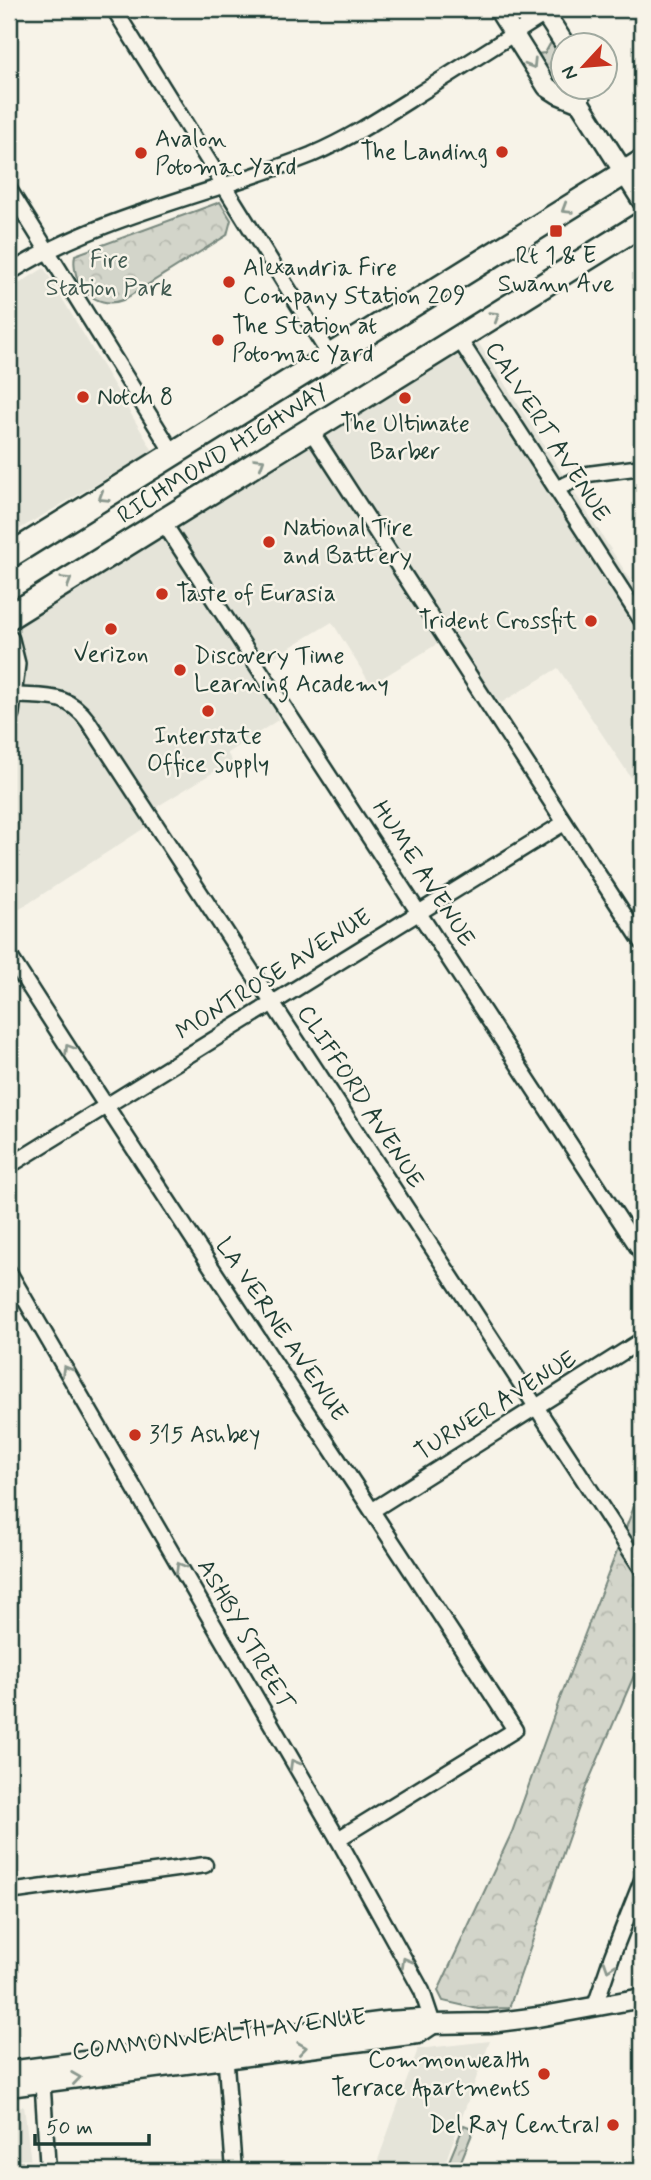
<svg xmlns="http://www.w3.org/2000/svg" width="651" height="2180" font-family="Mynerve,sans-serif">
  <defs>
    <pattern id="park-crowns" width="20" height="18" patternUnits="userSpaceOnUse" patternTransform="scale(1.75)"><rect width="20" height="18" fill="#d3d5ca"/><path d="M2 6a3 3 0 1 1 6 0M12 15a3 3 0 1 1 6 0" fill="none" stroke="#b5b8ae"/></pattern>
    <pattern id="garden-furrows" width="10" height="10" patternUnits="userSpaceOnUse" patternTransform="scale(1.75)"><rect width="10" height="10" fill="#d3d5ca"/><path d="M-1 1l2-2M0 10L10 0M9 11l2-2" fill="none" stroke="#b5b8ae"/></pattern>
  </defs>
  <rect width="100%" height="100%" fill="#f7f3e8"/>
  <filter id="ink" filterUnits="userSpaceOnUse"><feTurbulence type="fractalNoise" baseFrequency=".0143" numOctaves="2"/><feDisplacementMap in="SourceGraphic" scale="14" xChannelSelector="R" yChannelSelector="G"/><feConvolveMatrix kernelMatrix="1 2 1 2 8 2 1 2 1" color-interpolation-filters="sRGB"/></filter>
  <g filter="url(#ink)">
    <g fill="#e5e4d9">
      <path d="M44,268l109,183 -144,84v-245z"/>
      <path d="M478,342l164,256v196l-84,-126 -57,35 -64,-59 -66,41 -39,-63 -68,41 14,57 -51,33 5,8 -74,45 -12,21 -137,89v-291l146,-92 149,-84z"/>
      <path d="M490,2041l-48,130h-68l44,-122z"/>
      <path d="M24,2106l8,65h-23v-63z"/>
    </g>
    <g fill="url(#park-crowns)" stroke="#79897f" stroke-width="2">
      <path d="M220,202l11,18 -4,15 -104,65c-29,11 -53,-17 -48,-45z"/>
      <path d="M642,1486v171l-56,130 -77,221 -31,1 -35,-8 -5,-10 74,-159 47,-131z"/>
      <path d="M464,2125l10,4 -17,42h-12z"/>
    </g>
    <path fill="url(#garden-furrows)" stroke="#79897f" stroke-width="2" d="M554,42l9,14 1,32h8v2l-20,-2 -17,-34 10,-1 5,-9z"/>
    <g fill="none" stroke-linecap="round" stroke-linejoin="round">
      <g stroke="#1f3d34" stroke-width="19">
        <g id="minor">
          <path d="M114,9l216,347"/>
          <path d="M9,189l164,264"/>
          <path d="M9,273c89,-57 204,-79 302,-118 40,-17 76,-41 111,-63 44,-28 87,-55 131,-83"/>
          <path d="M459,339l183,282"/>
          <path d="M311,431l331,511"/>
          <path d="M556,489l32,-15 54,-7"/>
          <path d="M163,522l479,732"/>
          <path d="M11,695c33,3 55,-4 77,26l554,848"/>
          <path d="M9,955c165,260 339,516 506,775l-177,109"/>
          <path d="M9,1166l555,-343"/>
          <path d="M9,1272l329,567 84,152 11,33"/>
          <path d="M373,1510l269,-170"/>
          <path d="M9,1892l196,-27"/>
          <path d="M595,2006l17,-50 30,-76"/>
          <path d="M225,2051l9,120"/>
          <path d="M42,2075l6,96"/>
        </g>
      </g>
      <g stroke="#1f3d34" stroke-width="23">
        <g id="tertiary">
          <path d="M498,9l49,78 11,7 22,9"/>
          <path d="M542,9l24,37"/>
          <path d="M580,88v15l62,98"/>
          <path d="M9,2071l378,-50 33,-2 13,5 57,-1 48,-6 104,-19"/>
          <path d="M9,2087l409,-53 15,-10"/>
        </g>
      </g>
      <g stroke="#1f3d34" stroke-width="24">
        <path id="secondary" d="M9,640l6,24 -6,49"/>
      </g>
      <g stroke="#1f3d34" stroke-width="28">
        <g id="trunk">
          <path d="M9,556l633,-394"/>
          <path d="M9,617l633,-393"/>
        </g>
      </g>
      <use href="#minor" stroke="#f7f3e8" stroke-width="14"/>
      <use href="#tertiary" stroke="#f7f3e8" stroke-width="18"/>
      <use href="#secondary" stroke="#f7f3e8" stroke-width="19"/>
      <use href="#trunk" stroke="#f7f3e8" stroke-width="23"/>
    </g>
    <defs><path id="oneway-chevron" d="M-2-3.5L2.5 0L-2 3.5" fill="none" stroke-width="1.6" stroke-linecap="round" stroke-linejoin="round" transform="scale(1.75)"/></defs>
    <g stroke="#8b988e">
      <use href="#oneway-chevron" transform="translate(532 64) rotate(58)"/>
      <use href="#oneway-chevron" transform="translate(566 209) rotate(148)"/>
      <use href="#oneway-chevron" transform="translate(495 316) rotate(-32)"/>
      <use href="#oneway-chevron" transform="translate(260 462) rotate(-32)"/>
      <use href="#oneway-chevron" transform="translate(103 497) rotate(148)"/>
      <use href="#oneway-chevron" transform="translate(67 581) rotate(-32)"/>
      <use href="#oneway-chevron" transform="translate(69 1049) rotate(-122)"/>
      <use href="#oneway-chevron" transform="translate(66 1370) rotate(-120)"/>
      <use href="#oneway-chevron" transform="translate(180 1567) rotate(-120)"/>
      <use href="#oneway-chevron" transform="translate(294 1764) rotate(-120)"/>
      <use href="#oneway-chevron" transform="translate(406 1962) rotate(-119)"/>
      <use href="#oneway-chevron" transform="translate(609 1966) rotate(109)"/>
      <use href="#oneway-chevron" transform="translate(302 2048) rotate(-8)"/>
      <use href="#oneway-chevron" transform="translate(76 2078) rotate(-8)"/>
    </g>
  </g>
  <g fill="#c8321e" stroke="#f7f3e8" stroke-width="2.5">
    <circle cx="502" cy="152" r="7"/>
    <circle cx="141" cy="153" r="7"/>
    <rect x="549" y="224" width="14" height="14" rx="3.5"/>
    <circle cx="229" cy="282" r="7"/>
    <circle cx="218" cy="340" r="7"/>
    <circle cx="83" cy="397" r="7"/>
    <circle cx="405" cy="398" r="7"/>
    <circle cx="269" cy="542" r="7"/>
    <circle cx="162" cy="594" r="7"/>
    <circle cx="591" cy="621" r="7"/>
    <circle cx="111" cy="629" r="7"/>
    <circle cx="180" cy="670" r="7"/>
    <circle cx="208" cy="711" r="7"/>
    <circle cx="135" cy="1435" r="7"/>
    <circle cx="544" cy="2074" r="7"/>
    <circle cx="613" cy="2125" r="7"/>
  </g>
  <g text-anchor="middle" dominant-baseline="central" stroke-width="5" stroke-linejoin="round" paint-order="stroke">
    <g font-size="24" fill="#1f3d34" stroke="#f7f3e8" text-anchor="start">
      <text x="155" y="139">Avalon<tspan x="155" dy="28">Potomac Yard</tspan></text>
      <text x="488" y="152" text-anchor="end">The Landing</text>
      <text x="556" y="256" text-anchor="middle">Rt 1 &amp; E<tspan x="556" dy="28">Swann Ave</tspan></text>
      <text x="243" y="268">Alexandria Fire<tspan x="243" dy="28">Company Station 209</tspan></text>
      <text x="232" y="326">The Station at<tspan x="232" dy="28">Potomac Yard</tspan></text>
      <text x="97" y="397">Notch 8</text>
      <text x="405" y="424" text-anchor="middle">The Ultimate<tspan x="405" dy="28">Barber</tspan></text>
      <text x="283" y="528">National Tire<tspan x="283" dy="28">and Battery</tspan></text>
      <text x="176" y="594">Taste of Eurasia</text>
      <text x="577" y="621" text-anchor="end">Trident Crossfit</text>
      <text x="111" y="654" text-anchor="middle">Verizon</text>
      <text x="194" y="656">Discovery Time<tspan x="194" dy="28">Learning Academy</tspan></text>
      <text x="208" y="736" text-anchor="middle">Interstate<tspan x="208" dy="28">Office Supply</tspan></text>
      <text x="149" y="1435">315 Ashbey</text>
      <text x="530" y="2060" text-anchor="end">Commonwealth<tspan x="530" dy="28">Terrace Apartments</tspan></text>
      <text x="599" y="2125" text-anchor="end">Del Ray Central</text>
    </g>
    <g font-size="24" fill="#435b52" stroke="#f7f3e8">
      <text x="109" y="260">Fire<tspan x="109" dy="28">Station Park</tspan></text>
    </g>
    <g font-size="24" fill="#1f3d34" stroke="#f7f3e8">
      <text transform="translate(547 432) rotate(57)">CALVERT AVENUE</text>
      <text transform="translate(223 454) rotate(-32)">RICHMOND HIGHWAY</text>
      <text transform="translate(423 874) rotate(57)">HUME AVENUE</text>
      <text transform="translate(274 975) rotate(-32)">MONTROSE AVENUE</text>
      <text transform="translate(360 1097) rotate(57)">CLIFFORD AVENUE</text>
      <text transform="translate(281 1330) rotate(56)">LA VERNE AVENUE</text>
      <text transform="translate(496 1406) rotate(-32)">TURNER AVENUE</text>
      <text transform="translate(245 1635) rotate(60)">ASHBY STREET</text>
      <text transform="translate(219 2035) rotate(-7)">COMMONWEALTH AVENUE</text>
    </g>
  </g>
  <rect width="651" height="2180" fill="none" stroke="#f7f3e8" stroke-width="35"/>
  <rect x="18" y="18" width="616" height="2145" fill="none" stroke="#1f3d34" stroke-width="2.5" filter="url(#ink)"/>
  <g transform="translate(584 66) rotate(244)"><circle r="33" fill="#f7f3e8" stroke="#a1aaa0" stroke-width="2"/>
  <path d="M0-5L12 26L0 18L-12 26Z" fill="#c8321e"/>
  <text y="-10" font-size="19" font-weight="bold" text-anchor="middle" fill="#1f3d34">N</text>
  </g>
  <path d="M35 2134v10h114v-10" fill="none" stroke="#1f3d34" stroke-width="3.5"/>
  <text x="46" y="2134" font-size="21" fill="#1f3d34" stroke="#f7f3e8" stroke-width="5" paint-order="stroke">50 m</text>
</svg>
